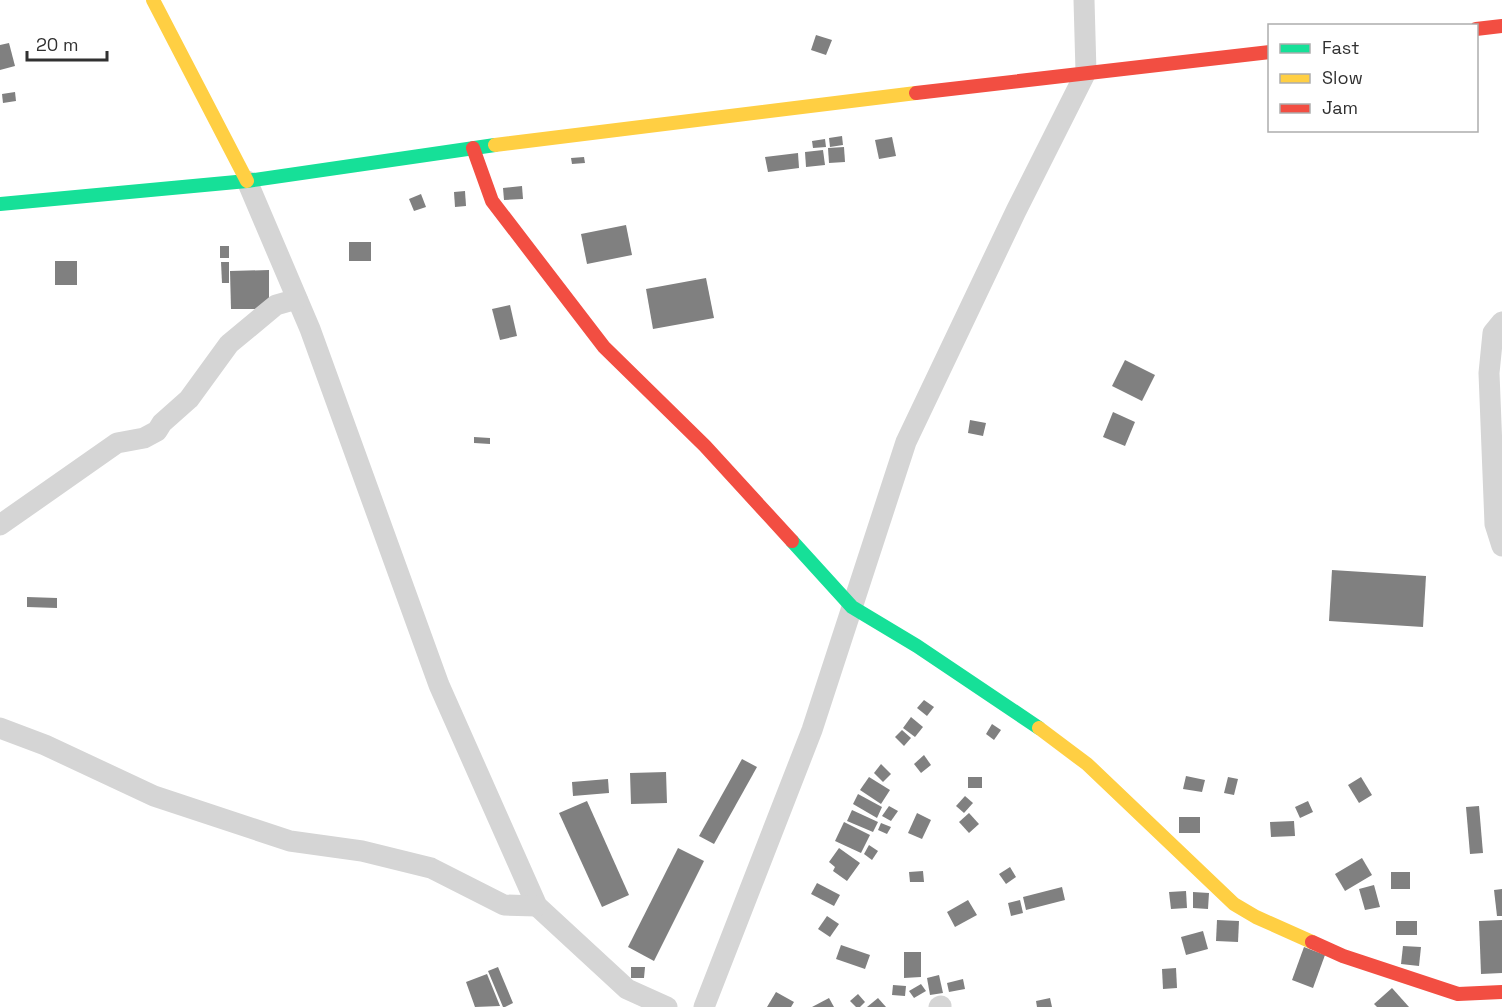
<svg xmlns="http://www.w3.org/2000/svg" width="1502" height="1007" font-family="'Space Grotesk',sans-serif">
  <rect width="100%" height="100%" fill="#fff"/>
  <g fill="#808080">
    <path d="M816,35l16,5 -6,15 -15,-5z"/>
    <path d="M9,43l6,23 -15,4v-25z"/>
    <path d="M15,92l1,9 -13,2 -1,-9z"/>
    <path d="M842,136l1,9 -13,2 -1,-9z"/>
    <path d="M892,137l4,19 -17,3 -4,-19z"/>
    <path d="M825,139l1,8 -13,1 -1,-7z"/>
    <path d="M844,147l1,15 -16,1 -1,-15z"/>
    <path d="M823,150l2,15 -19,2 -1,-15z"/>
    <path d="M798,153l1,15 -31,4 -3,-15z"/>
    <path d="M584,157l1,6 -13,1 -1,-6z"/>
    <path d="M522,186l1,13 -19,1 -1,-12z"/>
    <path d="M465,191l1,15 -11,1 -1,-15z"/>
    <path d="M421,194l5,13 -12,4 -5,-12z"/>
    <path d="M626,225l6,30 -45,9 -6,-30z"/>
    <rect x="349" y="242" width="22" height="19"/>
    <rect x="220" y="246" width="9" height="12"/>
    <rect x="55" y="261" width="22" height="24"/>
    <path d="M221,262h8v21h-7z"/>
    <path d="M269,270v39h-38l-1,-38z"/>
    <path d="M706,278l8,40 -61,11 -7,-40z"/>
    <path d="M510,305l7,31 -17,4 -8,-31z"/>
    <path d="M1125,360l30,15 -13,26 -30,-15z"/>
    <path d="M1113,412l22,10 -10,24 -22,-9z"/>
    <path d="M970,420l16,3 -3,13 -15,-3z"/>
    <path d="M474,437l16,1v6l-16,-1z"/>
    <path d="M1332,570l94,6 -3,51 -94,-6z"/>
    <path d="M27,597l30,1v10l-30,-1z"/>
    <path d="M924,700l10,7 -7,9 -10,-8z"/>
    <path d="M911,717l12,10 -8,10 -12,-9z"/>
    <path d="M992,724l9,6 -7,10 -8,-6z"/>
    <path d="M902,730l9,8 -7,8 -9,-9z"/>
    <path d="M924,755l7,10 -10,8 -7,-9z"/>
    <path d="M742,759l15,8 -43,77 -15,-8z"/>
    <path d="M881,764l10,10 -8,8 -9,-9z"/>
    <path d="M666,772l1,31 -36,1 -1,-31z"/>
    <path d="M1186,776l19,4 -3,12 -19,-3z"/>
    <path d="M869,777l21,13 -9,14 -21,-14z"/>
    <rect x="968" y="777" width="14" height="11"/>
    <path d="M1228,777l10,2 -4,16 -10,-2z"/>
    <path d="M1361,777l11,18 -13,8 -11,-18z"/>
    <path d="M608,779l1,14 -36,3 -1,-14z"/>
    <path d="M858,794l24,13 -5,11 -24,-14z"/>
    <path d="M965,796l8,7 -9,10 -8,-7z"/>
    <path d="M587,801l42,94 -27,12 -43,-94z"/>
    <path d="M1308,801l5,11 -13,6 -5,-11z"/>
    <path d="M889,806l9,5 -7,10 -9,-5z"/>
    <path d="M1479,806l4,47 -13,1 -4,-47z"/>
    <path d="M852,810l26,12 -5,10 -26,-11z"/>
    <path d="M917,813l14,7 -9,19 -14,-6z"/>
    <path d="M969,813l10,11 -10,9 -10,-11z"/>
    <rect x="1179" y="817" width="21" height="16"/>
    <path d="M1294,821l1,15 -24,1 -1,-15z"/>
    <path d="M844,822l26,13 -9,18 -26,-12z"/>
    <path d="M881,823l10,4 -4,7 -9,-4z"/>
    <path d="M869,845l9,6 -6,9 -8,-6z"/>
    <path d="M678,848l26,13 -50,100 -26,-14z"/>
    <path d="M839,848l21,15 -13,18 -14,-10 2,-4 -6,-5z"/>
    <path d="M1362,858l10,17 -27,16 -10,-17z"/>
    <path d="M1010,867l6,10 -10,7 -7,-10z"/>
    <path d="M923,871l1,11h-14l-1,-10z"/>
    <rect x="1391" y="872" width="19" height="17"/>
    <path d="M817,883l23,12 -6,11 -23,-12z"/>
    <path d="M1374,885l6,22 -15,3 -6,-21z"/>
    <path d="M1062,887l3,13 -39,10 -3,-13z"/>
    <path d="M1502,889v27h-5l-3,-26z"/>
    <path d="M1186,891l1,17 -16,1 -2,-17z"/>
    <path d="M1193,892l16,1 -1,16 -15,-1z"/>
    <path d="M968,900l9,15 -22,12 -8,-15z"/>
    <path d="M1020,900l3,13 -12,3 -3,-13z"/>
    <path d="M827,916l12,8 -9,13 -12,-8z"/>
    <path d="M1217,920l22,1 -1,21 -22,-1z"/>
    <path d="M1502,920v53l-21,1 -2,-53z"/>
    <rect x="1396" y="921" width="21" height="14"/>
    <path d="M1203,931l5,18 -22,6 -5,-18z"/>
    <path d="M841,945l29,10 -5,14 -29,-10z"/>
    <path d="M1403,946l18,1 -2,19 -18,-2z"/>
    <path d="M1304,947l21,8 -12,33 -21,-8z"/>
    <path d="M904,952h17v25l-17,1z"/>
    <path d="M498,967l15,36 -8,4h-2l-15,-36z"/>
    <path d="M631,967h14l-1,11h-13z"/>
    <path d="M1176,968l1,20 -14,1 -1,-20z"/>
    <path d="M487,974l13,32 -25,1 -9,-25z"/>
    <path d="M939,975l4,18 -13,2 -3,-17z"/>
    <path d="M963,979l2,10 -16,3 -2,-9z"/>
    <path d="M921,984l5,7 -12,7 -5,-7z"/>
    <path d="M893,985l13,1 -1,10 -13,-1z"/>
    <path d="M1392,988l17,19h-32l-3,-3z"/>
    <path d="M776,992l18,10 -3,5h-24z"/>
    <path d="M858,994l7,8 -5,5h-4l-6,-6z"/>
    <path d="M829,998l5,9h-22z"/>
    <path d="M878,998l8,9h-19z"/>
    <path d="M1050,998l2,9h-15l-1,-6z"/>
  </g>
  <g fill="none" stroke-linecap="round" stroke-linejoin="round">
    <g stroke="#d5d5d5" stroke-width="21">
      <path d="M247,181l63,148 129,356 98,221 90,83 40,18"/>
      <path d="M1502,322l-9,11 -4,40 6,151 7,22"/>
      <path d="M0,525l117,-82 27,-5 13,-7 5,-8 27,-24 40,-55 47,-39 21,-6"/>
      <path d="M0,728l45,17 109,51 136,45 72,10 69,17 73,37 33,1"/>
      <path d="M704,1007l108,-277 94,-288 110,-231 70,-139 -2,-72"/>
      <path d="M939,1007l2,-1"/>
    </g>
    <g stroke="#16e098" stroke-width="14">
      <path d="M0,204l247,-23 248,-36"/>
      <path d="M792,541l60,66 65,39 122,82"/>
    </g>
    <g stroke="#ffcf43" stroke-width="14">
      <path d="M153,0l94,181"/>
      <path d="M495,145l421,-52"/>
      <path d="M1039,728l48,36 147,140 22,13 56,25"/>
    </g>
    <g stroke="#f24e42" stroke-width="14">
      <path d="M1476,29l26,-3"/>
      <path d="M916,93l354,-41"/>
      <path d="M473,148l19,53 112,146 101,99 87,95"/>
      <path d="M1312,942l31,14 115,38 44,-2"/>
    </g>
  </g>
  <rect x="1268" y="24" width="210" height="108" fill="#ffffff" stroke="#adadad" stroke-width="1.5"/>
  <rect x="1280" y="44" width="30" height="9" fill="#16e098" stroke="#adadad" stroke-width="1.5"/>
  <text x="1322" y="54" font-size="18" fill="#313131">Fast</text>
  <rect x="1280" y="74" width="30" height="9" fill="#ffcf43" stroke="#adadad" stroke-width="1.5"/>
  <text x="1322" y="84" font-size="18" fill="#313131">Slow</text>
  <rect x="1280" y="104" width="30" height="9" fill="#f24e42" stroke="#adadad" stroke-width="1.5"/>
  <text x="1322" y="114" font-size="18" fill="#313131">Jam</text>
  <path d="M27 51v9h80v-9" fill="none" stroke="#313131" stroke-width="3"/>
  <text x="36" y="51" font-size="18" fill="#313131" stroke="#ffffff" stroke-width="4.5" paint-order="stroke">20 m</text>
</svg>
